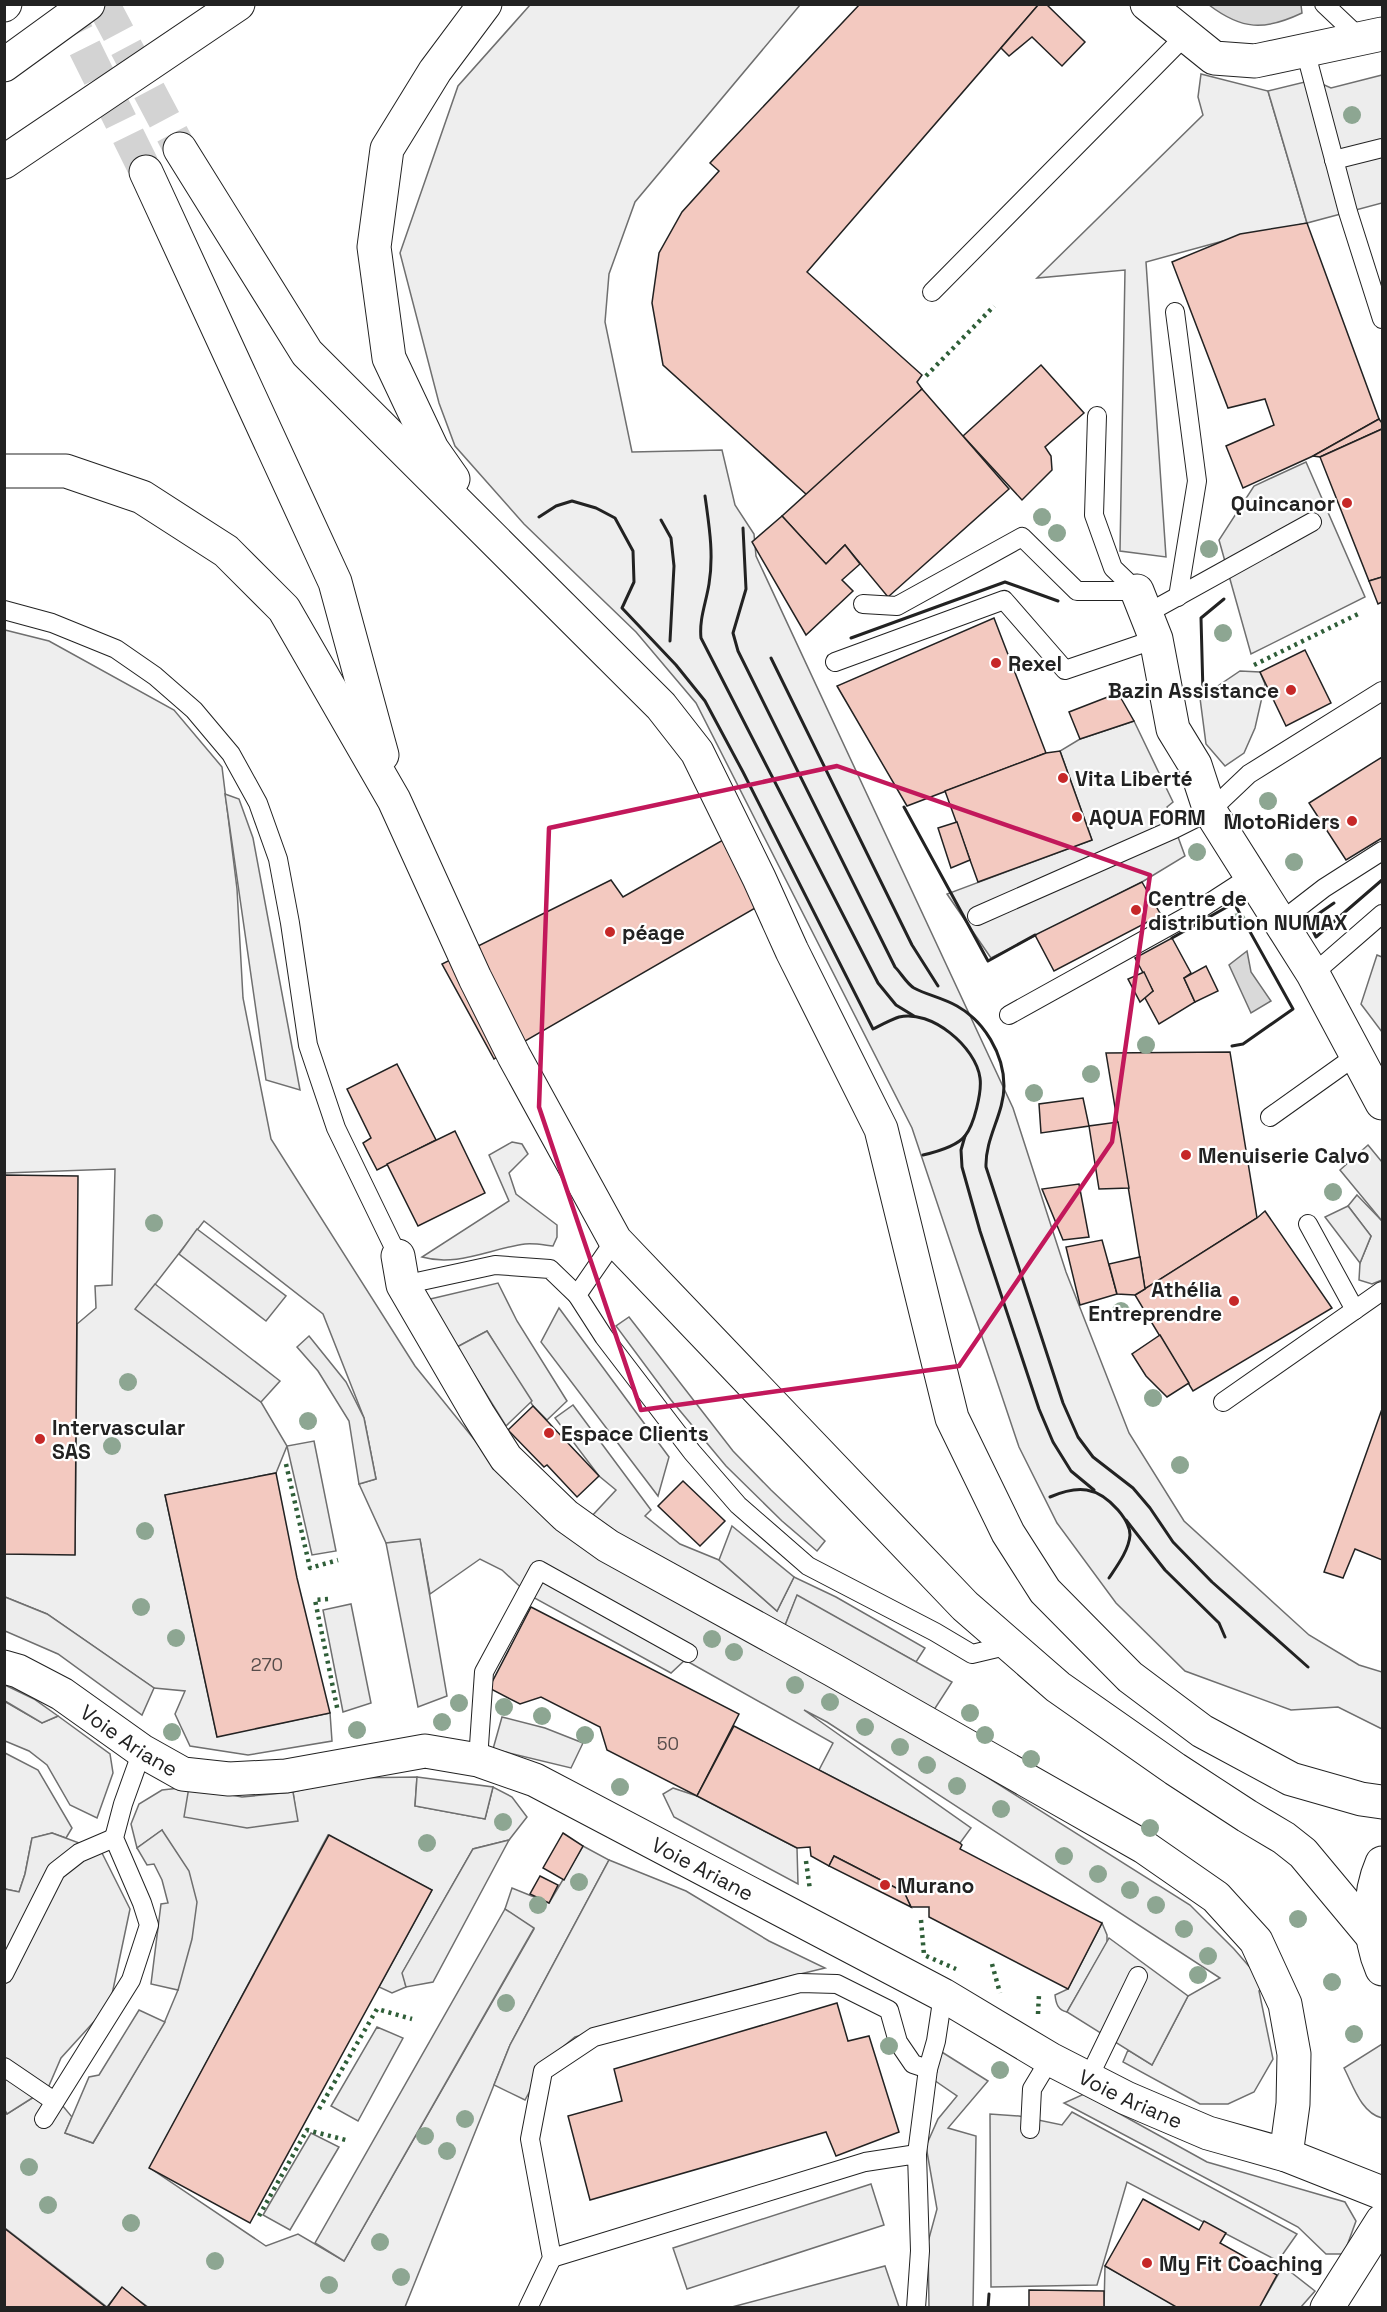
<svg xmlns="http://www.w3.org/2000/svg" width="1387" height="2312" font-family="'Space Grotesk',sans-serif">
  <rect width="100%" height="100%" fill="#fff"/>
  <g fill="#eee" stroke="#6f6f6f" stroke-width="1.5">
    <path d="M530,5h270l-165,197 -26,72 -4,48 27,130 90,-2 13,55 19,29 2,22 257,552 53,164 63,161 55,88 125,114 50,30 23,7v57l-44,-22 -47,3 -106,-39 -69,-68 -59,-80 -38,-76 -107,-319 -216,-425 -60,-71 -112,-108 -69,-78 -16,-43 -39,-150 58,-167z"/>
    <path d="M1201,74l67,17 39,132 -84,18 -77,21 20,295 -46,-6 5,-281 -88,8 166,-163 -5,-18z"/>
    <path d="M5,630l44,11 125,69 48,57 15,122 6,109 28,141 144,227 83,103 692,436 44,44 33,38 -8,4 14,68 -19,33 -26,12h-28l-77,-42 5,-12 24,15 36,-69 32,-18 -393,-256 -23,-12 167,118 -11,15 -141,-73 14,-27 -148,-83 -14,13 -142,-78 -27,-25 -22,-11 -50,35 -10,-54 -34,3 -27,-59 17,-5 -12,-61 -41,-104 -119,-93 -68,88 125,93 26,44 -11,27 -111,22 52,241 113,-23 2,28 -84,14 -58,-9 -15,-32 10,-23 -31,-3 -107,-74 -42,-17 -1,-43h71l2,-230 19,-16 -1,-22 17,-1 3,-116 -110,4z"/>
    <path d="M1240,671l20,1 5,12 -10,44 -11,25 -19,13 -19,-22 -6,-46z"/>
    <path d="M1377,955l5,2v75l-21,-28z"/>
    <path d="M512,1142l10,2 6,10 -19,19 7,21 41,31v12l-4,9c-9,-1 -19,-3 -28,-2 -36,5 -68,23 -103,13l87,-56 -20,-46z"/>
    <path d="M1357,1195l25,26v59l-10,4 -13,-4 1,-17 11,-27 -23,-30z"/>
    <path d="M498,1283l19,38 50,80 -20,19 -14,-14 -46,-75 -30,16 -31,-47z"/>
    <path d="M573,1405l78,105 -6,6 35,28 39,16 58,51 17,-34 42,20 89,51 -9,14 -119,-66 -13,32 -143,-70 -50,-41 25,-27 -17,-14 -44,-58z"/>
    <path d="M4,1701l38,22 16,-7 52,38 3,19 -16,45 -27,-13 -23,-40 -18,-14 -24,-10z"/>
    <path d="M5,1753l33,17 34,58 -6,10 -14,-5 -20,5 -7,36 -6,18 -14,-3z"/>
    <path d="M417,1777l-2,29 70,13 8,-32 19,10 15,20 -18,23 -36,9 -70,123 3,15 -14,6 -13,-6 53,-97 -104,-55 -178,333 116,78 32,-12 46,27 190,-332 -29,-20 7,-21 37,15 34,-57 26,14 -99,185 -105,262h-257l-26,-19 -15,19 -102,-79 -1,-118 3,4 41,-26 24,29 -7,16 28,10 72,-122 13,-31 -16,-160 -25,18 -6,-24 8,-20 23,-14 27,-3 108,34 -4,-29 56,-14z"/>
    <path d="M673,1788l24,8 100,52 1,36 -124,-67 -11,-23z"/>
    <path d="M1102,1923l5,12v8l-40,69c-9,-2 -11,-8 -12,-17l13,-6z"/>
    <path d="M1382,2044v74c-21,-5 -29,-33 -38,-50z"/>
    <path d="M1084,2094l123,68 138,40 11,19 -12,33h-18l-28,-27 -234,-124z"/>
    <path d="M1105,2266l73,41 -74,1z"/>
    <path d="M1283,2266l32,25 -14,16 -42,1z"/>
  </g>
  <g fill="#ededed" stroke="#6f6f6f" stroke-width="1.5">
    <path d="M1382,75v128l-75,20 -39,-132 45,-11 18,8z"/>
    <path d="M1306,462l59,135 -114,57 -32,-114 35,-54z"/>
    <path d="M1134,721l39,81 -6,5 18,49 -43,26 -151,76 -44,-64 145,-54 -32,-89 20,-12z"/>
    <path d="M225,794l14,5 14,39 47,252 -34,-10z"/>
    <path d="M1368,1145l14,17v59l-42,-51z"/>
    <path d="M1348,1206l23,30 -11,27 -35,-46z"/>
    <path d="M197,1229l89,67 -20,25 -87,-67z"/>
    <path d="M155,1284l125,97 -19,21 -126,-93z"/>
    <path d="M559,1308l110,149 -11,39 -117,-154z"/>
    <path d="M629,1317l104,134 38,39 54,51 -8,10 -35,-30 -56,-55 -55,-66 -55,-74z"/>
    <path d="M487,1331l45,70 -26,25 -49,-79z"/>
    <path d="M309,1336l37,46 18,36 12,61 -17,5 -10,-63 -31,-50 -21,-24z"/>
    <path d="M314,1441l22,110 -24,4 -25,-109z"/>
    <path d="M732,1526l62,51 -17,34 -58,-51z"/>
    <path d="M420,1539l27,157 -29,11 -32,-164z"/>
    <path d="M797,1595l155,87 -20,31 -148,-85z"/>
    <path d="M5,1597l42,17 107,74 -12,27 -84,-61 -53,-23z"/>
    <path d="M351,1604l20,99 -28,9 -20,-102z"/>
    <path d="M5,1685l29,14 24,17 -16,7 -37,-22z"/>
    <path d="M502,1717l43,11 38,15 -12,25 -78,-19z"/>
    <path d="M417,1777l76,10 -8,32 -70,-13z"/>
    <path d="M189,1787l53,10 51,-5 5,29 -51,7 -63,-11z"/>
    <path d="M162,1830l27,41 8,31 -5,37 -14,51 -27,-6 10,-80 7,-1 -6,-23 -8,-16 -7,1 -10,-17z"/>
    <path d="M52,1833l49,18 29,58 -20,95 -49,54 -13,30 -41,26 -2,-4v-221l14,3 6,-18 7,-36z"/>
    <path d="M509,1840l-76,142 -27,5 -4,-14 71,-124z"/>
    <path d="M609,1860l77,31 83,50 56,27 -62,15 -188,54 -28,23 -22,40 -31,-15 16,-40z"/>
    <path d="M505,1909l29,19 -190,333 -29,-18z"/>
    <path d="M1109,1938l79,58 -36,69 -85,-53z"/>
    <path d="M139,2010l26,12 -72,121 -28,-10 24,-56 10,-2z"/>
    <path d="M377,2027l26,11 -45,83 -27,-15z"/>
    <path d="M937,2049l51,32 -40,47 28,8 -3,171h-44l-1,-65 9,-33 -11,-63 12,-27 19,-23 -26,-18z"/>
    <path d="M1072,2112l225,122 -19,27 -151,-79 -30,103 -106,2 -1,-173 29,2 43,9z"/>
    <path d="M311,2133l28,14 -49,83 -27,-15z"/>
    <path d="M871,2184l13,41 -197,64 -14,-41z"/>
    <path d="M885,2266l14,41h-167z"/>
  </g>
  <g fill="#d9d9d9" stroke="#6f6f6f" stroke-width="1.5">
    <path d="M1209,5h92l1,8c-38,18 -60,17 -93,-8z"/>
    <path d="M1247,951l4,21 20,29 -20,12 -22,-48z"/>
  </g>
  <g fill="#f3c9c0" stroke="#222" stroke-width="1.5">
    <path d="M860,4h179l-232,268 115,103 -5,7 5,7 -115,106 -144,-130 -11,-62 7,-50 23,-41 37,-41 -9,-8z"/>
    <path d="M1039,4h7l39,38 -23,24 -30,-29 -23,19 -8,-8z"/>
    <path d="M1307,223l72,196 -66,37 -70,32 -17,-42 48,-21 -9,-26 -37,9 -56,-146 68,-28z"/>
    <path d="M1041,365l43,48 -39,34 6,9 1,14 -30,30 -59,-64z"/>
    <path d="M922,389l87,100 -121,108 -43,-52 -19,19 -44,-48z"/>
    <path d="M1379,419l3,4v6l-62,28 -7,-1z"/>
    <path d="M1382,429v148l-13,4 -49,-124z"/>
    <path d="M782,516l44,48 19,-19 15,19 -18,16 11,11 -47,44 -54,-93z"/>
    <path d="M1382,577v25l-4,2 -9,-23z"/>
    <path d="M994,618l52,135 -139,53 -70,-120z"/>
    <path d="M1305,650l26,53 -45,23 -26,-54z"/>
    <path d="M1118,693l16,28 -54,18 -11,-27z"/>
    <path d="M1060,751l32,89 -114,42 -33,-91 101,-38z"/>
    <path d="M1382,757v81l-36,22 -37,-57z"/>
    <path d="M957,822l13,38 -19,8 -13,-40z"/>
    <path d="M737,832l32,68 -275,159 -52,-95 169,-84 12,17z"/>
    <path d="M1142,882l19,33 -107,56 -19,-36z"/>
    <path d="M1172,938l19,35 -7,5 11,24 -36,22 -15,-28 9,-5 -18,-33z"/>
    <path d="M1206,966l12,25 -23,11 -11,-24z"/>
    <path d="M1144,972l9,19 -13,11 -12,-23z"/>
    <path d="M1230,1052l27,166 -112,71 -39,-236z"/>
    <path d="M397,1064l39,76 -59,30 -14,-27 8,-5 -24,-49z"/>
    <path d="M1083,1098l6,28 -48,7 -2,-29z"/>
    <path d="M1118,1122l11,66 -30,1 -10,-63z"/>
    <path d="M455,1131l30,62 -67,33 -31,-62z"/>
    <path d="M4,1175l74,1 -3,379 -71,-1z"/>
    <path d="M1079,1184l10,53 -26,3 -21,-51z"/>
    <path d="M1265,1211l67,97 -139,83 -58,-96 122,-77z"/>
    <path d="M1102,1240l15,54 -37,11 -14,-58z"/>
    <path d="M1140,1257l5,32 -10,6 -18,-1 -8,-30z"/>
    <path d="M1160,1335l29,48 -22,14 -21,-21 -14,-22z"/>
    <path d="M533,1406l66,70 -22,21 -30,-32 -3,2 -36,-37z"/>
    <path d="M1382,1409v151l-27,-11 -12,29 -19,-6z"/>
    <path d="M276,1473l21,105 33,135 -113,24 -52,-242z"/>
    <path d="M683,1481l42,40 -25,25 -42,-40z"/>
    <path d="M531,1607l208,107 -42,82 -90,-46 -7,-23 -59,-30 -21,7 -31,-16z"/>
    <path d="M734,1726l226,117 2,2 -2,4 142,74 -34,66 -139,-72v-10h-18l-7,-15 -70,-36 -5,10 -18,-10 -1,-9 -13,1 -100,-52z"/>
    <path d="M563,1833l20,13 -19,34 -21,-12z"/>
    <path d="M329,1835l103,55 -182,333 -101,-55z"/>
    <path d="M834,1856l70,36 7,15 -82,-41z"/>
    <path d="M540,1876l18,9 -9,18 -19,-9z"/>
    <path d="M837,2003l11,38 21,-5 30,96 -63,24 -10,-24 -236,68 -22,-84 54,-15 -8,-32z"/>
    <path d="M1143,2199l56,31 5,-9 22,12 -6,10 57,32 -18,33h-81l-73,-42z"/>
    <path d="M4,2228l103,80h-103z"/>
    <path d="M122,2287l26,21h-41z"/>
    <path d="M1029,2290l75,1v17h-75z"/>
  </g>
  <g fill="none" stroke-linecap="round" stroke-linejoin="round">
    <g stroke="#d3d3d3" stroke-width="33" stroke-dasharray="33 16" stroke-linecap="butt">
      <path d="M63,4l83,168"/>
      <path d="M103,4l77,145"/>
    </g>
    <g stroke="#222" stroke-width="20">
      <g id="lane">
        <path d="M1324,4l37,35"/>
        <path d="M1305,50l43,162 34,107"/>
        <path d="M1334,160l48,-12"/>
        <path d="M932,292l254,-257"/>
        <path d="M1175,312l22,169 -19,116"/>
        <path d="M1097,416l-3,99 19,53 24,23"/>
        <path d="M863,604l34,2 125,-69 55,54h60"/>
        <path d="M4,610l48,13 64,26 39,27 39,34 37,44 27,49 20,56 12,64 18,122 28,83 62,128"/>
        <path d="M1146,614l166,-92"/>
        <path d="M835,662l169,-62 61,70 91,-31"/>
        <path d="M977,916l197,-87 36,-18 39,-37 133,-83"/>
        <path d="M1280,922l44,-34 58,-37"/>
        <path d="M1313,974l69,-60"/>
        <path d="M1009,1015l191,-106 51,-33"/>
        <path d="M1270,1117l87,-62"/>
        <path d="M1308,1224l47,86"/>
        <path d="M615,1240l-38,55 27,42 88,115 46,53 70,61 127,66 37,22 38,-9"/>
        <path d="M403,1285l92,-20 55,4 27,26"/>
        <path d="M1223,1402l159,-111"/>
        <path d="M478,1760l6,-88 55,-102 149,83"/>
        <path d="M4,1974l52,-103 23,-18 35,-15"/>
        <path d="M4,2067l50,34"/>
        <path d="M1088,2079l50,-103"/>
        <path d="M44,2119l87,-139 18,-55 -7,-22 -28,-65 9,-34 19,-53"/>
        <path d="M1030,2129l2,-40 18,-30"/>
        <path d="M917,2154l11,-85 8,-28 7,-46"/>
        <path d="M552,2258l313,-96 52,-8 3,97 -4,57"/>
        <path d="M528,2308l24,-50 -22,-119 13,-68 51,-34 206,-54 37,1 52,26 9,32 15,22 15,5"/>
      </g>
    </g>
    <g stroke="#222" stroke-width="35">
      <g id="street">
        <path d="M1147,4l67,54 41,3 127,-27"/>
        <path d="M1137,591l19,48 17,90 22,36 15,46 103,163 69,129"/>
        <path d="M398,1256l5,29 75,129 28,44 60,58 42,30 225,124 311,177 72,50 40,44 29,63 9,50 -1,50 -7,51"/>
        <path id="s1" d="M4,1667l14,4 44,23 80,57 41,23 46,5 57,-3 139,-25 53,9 57,20 408,215 107,64 76,39 82,35 78,22 96,38"/>
        <path d="M1327,2308l55,-87"/>
      </g>
    </g>
    <g stroke="#222" stroke-width="35">
      <path id="primary" d="M1382,1863c-14,32 -14,74 0,106"/>
    </g>
    <g stroke="#222" stroke-width="35">
      <g id="highway">
        <path d="M4,5l1,-1"/>
        <path d="M4,65l84,-61"/>
        <path d="M180,149l127,204 354,353 36,46 62,126 33,73 89,178 71,289 56,115 37,58 85,86 72,54 89,48 70,20 21,3"/>
        <path d="M4,162l234,-158"/>
        <path d="M146,172l189,410 47,173"/>
        <path d="M4,471h62l76,26 84,54 58,58 110,191 81,178 39,78 101,184 350,366 93,81 117,82 72,47 37,22 19,15 70,84"/>
        <path d="M453,479l-21,-30 -43,-91 -15,-111 13,-98 48,-78 50,-67"/>
      </g>
    </g>
    <use href="#lane" stroke="#fff" stroke-width="18"/>
    <use href="#street" stroke="#fff" stroke-width="33"/>
    <use href="#primary" stroke="#fff" stroke-width="33"/>
    <use href="#highway" stroke="#fff" stroke-width="33"/>
    <g stroke="#2f5e38" stroke-width="4.5" stroke-dasharray="3 4.5" stroke-linecap="butt">
      <path d="M926,376l68,-70"/>
      <path d="M1254,665l104,-51"/>
      <path d="M286,1464l24,104 28,-8"/>
      <path d="M328,1599l-13,1 23,112"/>
      <path d="M806,1861l4,29"/>
      <path d="M921,1920l3,35 32,14"/>
      <path d="M992,1964l8,29"/>
      <path d="M1038,2014l1,-20"/>
      <path d="M319,2109l58,-100 35,10"/>
      <path d="M259,2216l48,-86 39,10"/>
    </g>
    <g stroke="#222" stroke-width="3">
      <path d="M705,496c4,29 9,58 4,88 -3,19 -10,35 -8,54l177,345 18,22 18,11"/>
      <path d="M539,517l17,-11 16,-5 24,7 19,10 18,33 1,31 -12,26 54,57 29,36 38,71 130,257c8,-4 17,-9 26,-12 32,-8 77,30 81,61 2,14 -6,47 -15,58 -9,11 -29,16 -42,19"/>
      <path d="M661,520l10,18 3,28 -4,75"/>
      <path d="M743,528l3,61 -13,44 5,18 157,316c6,6 12,17 19,21 13,7 29,10 43,18 27,15 47,48 47,80 0,28 -19,52 -18,81l77,236 15,34 15,20 40,31 17,20 23,34 39,40 96,85"/>
      <path d="M851,638l154,-56 53,19"/>
      <path d="M771,658l141,287 26,41"/>
      <path d="M1203,693l-2,-75 23,-19"/>
      <path d="M904,807l84,154 47,-26"/>
      <path d="M1334,903l-26,18 8,16 66,-57"/>
      <path d="M1172,938l62,-35 59,106 -50,35 -11,2"/>
      <path d="M965,1136l-4,14 1,17 18,64 59,178 14,33 18,29 23,19"/>
      <path d="M1050,1497c28,-12 47,-11 68,13 6,7 12,15 12,25 -1,15 -13,31 -21,43"/>
      <path d="M1126,1520l39,50 54,53 6,14"/>
      <path d="M988,2308l1,-14"/>
    </g>
  </g>
  <g fill="#8da692">
    <circle cx="1352" cy="115" r="9"/>
    <circle cx="1042" cy="517" r="9"/>
    <circle cx="1057" cy="533" r="9"/>
    <circle cx="1209" cy="549" r="9"/>
    <circle cx="1223" cy="633" r="9"/>
    <circle cx="1268" cy="801" r="9"/>
    <circle cx="1197" cy="852" r="9"/>
    <circle cx="1294" cy="862" r="9"/>
    <circle cx="1238" cy="922" r="9"/>
    <circle cx="1146" cy="1045" r="9"/>
    <circle cx="1091" cy="1074" r="9"/>
    <circle cx="1034" cy="1093" r="9"/>
    <circle cx="1333" cy="1192" r="9"/>
    <circle cx="154" cy="1223" r="9"/>
    <circle cx="1121" cy="1311" r="9"/>
    <circle cx="128" cy="1382" r="9"/>
    <circle cx="1153" cy="1398" r="9"/>
    <circle cx="308" cy="1421" r="9"/>
    <circle cx="112" cy="1446" r="9"/>
    <circle cx="1180" cy="1465" r="9"/>
    <circle cx="145" cy="1531" r="9"/>
    <circle cx="141" cy="1607" r="9"/>
    <circle cx="176" cy="1638" r="9"/>
    <circle cx="712" cy="1639" r="9"/>
    <circle cx="734" cy="1652" r="9"/>
    <circle cx="795" cy="1685" r="9"/>
    <circle cx="830" cy="1702" r="9"/>
    <circle cx="459" cy="1703" r="9"/>
    <circle cx="504" cy="1707" r="9"/>
    <circle cx="970" cy="1713" r="9"/>
    <circle cx="542" cy="1716" r="9"/>
    <circle cx="442" cy="1722" r="9"/>
    <circle cx="865" cy="1727" r="9"/>
    <circle cx="357" cy="1730" r="9"/>
    <circle cx="172" cy="1732" r="9"/>
    <circle cx="585" cy="1735" r="9"/>
    <circle cx="985" cy="1735" r="9"/>
    <circle cx="900" cy="1747" r="9"/>
    <circle cx="1031" cy="1759" r="9"/>
    <circle cx="927" cy="1765" r="9"/>
    <circle cx="957" cy="1786" r="9"/>
    <circle cx="620" cy="1787" r="9"/>
    <circle cx="1001" cy="1809" r="9"/>
    <circle cx="503" cy="1822" r="9"/>
    <circle cx="1150" cy="1828" r="9"/>
    <circle cx="427" cy="1843" r="9"/>
    <circle cx="1064" cy="1856" r="9"/>
    <circle cx="1098" cy="1874" r="9"/>
    <circle cx="579" cy="1882" r="9"/>
    <circle cx="1130" cy="1890" r="9"/>
    <circle cx="538" cy="1905" r="9"/>
    <circle cx="1156" cy="1905" r="9"/>
    <circle cx="1298" cy="1919" r="9"/>
    <circle cx="1184" cy="1929" r="9"/>
    <circle cx="1208" cy="1956" r="9"/>
    <circle cx="1198" cy="1975" r="9"/>
    <circle cx="1332" cy="1982" r="9"/>
    <circle cx="506" cy="2003" r="9"/>
    <circle cx="1354" cy="2034" r="9"/>
    <circle cx="889" cy="2046" r="9"/>
    <circle cx="1000" cy="2070" r="9"/>
    <circle cx="465" cy="2119" r="9"/>
    <circle cx="425" cy="2136" r="9"/>
    <circle cx="447" cy="2151" r="9"/>
    <circle cx="29" cy="2167" r="9"/>
    <circle cx="48" cy="2205" r="9"/>
    <circle cx="131" cy="2223" r="9"/>
    <circle cx="380" cy="2242" r="9"/>
    <circle cx="215" cy="2261" r="9"/>
    <circle cx="401" cy="2277" r="9"/>
    <circle cx="329" cy="2285" r="9"/>
  </g>
  <path fill="none" stroke="#c2185b" stroke-width="4.5" stroke-linejoin="round" d="M837,766l313,109 -38,267 -153,224 -318,44 -102,-303 10,-279z"/>
  <g fill="#c62828" stroke="#fff" stroke-width="2">
    <circle cx="1347" cy="503" r="6"/>
    <circle cx="996" cy="663" r="6"/>
    <circle cx="1291" cy="690" r="6"/>
    <circle cx="1063" cy="778" r="6"/>
    <circle cx="1077" cy="817" r="6"/>
    <circle cx="1352" cy="821" r="6"/>
    <circle cx="1136" cy="910" r="6"/>
    <circle cx="610" cy="932" r="6"/>
    <circle cx="1186" cy="1155" r="6"/>
    <circle cx="1234" cy="1301" r="6"/>
    <circle cx="549" cy="1433" r="6"/>
    <circle cx="40" cy="1439" r="6"/>
    <circle cx="885" cy="1885" r="6"/>
    <circle cx="1147" cy="2263" r="6"/>
  </g>
  <g text-anchor="middle" dominant-baseline="central" stroke-width="4.5" stroke-linejoin="round" paint-order="stroke">
    <g font-size="18" fill="#564c4a">
      <text x="267" y="1664">270</text>
      <text x="668" y="1743">50</text>
    </g>
    <g font-size="21" font-weight="bold" fill="#222" stroke="#fff" text-anchor="start">
      <text x="1335" y="503" text-anchor="end">Quincanor</text>
      <text x="1008" y="663">Rexel</text>
      <text x="1279" y="690" text-anchor="end">Bazin Assistance</text>
      <text x="1075" y="778">Vita Liberté</text>
      <text x="1089" y="817">AQUA FORM</text>
      <text x="1340" y="821" text-anchor="end">MotoRiders</text>
      <text x="1148" y="898">Centre de<tspan x="1148" dy="24">distribution NUMAX</tspan></text>
      <text x="622" y="932">péage</text>
      <text x="1198" y="1155">Menuiserie Calvo</text>
      <text x="1222" y="1289" text-anchor="end">Athélia<tspan x="1222" dy="24">Entreprendre</tspan></text>
      <text x="52" y="1427">Intervascular<tspan x="52" dy="24">SAS</tspan></text>
      <text x="561" y="1433">Espace Clients</text>
      <text x="897" y="1885">Murano</text>
      <text x="1159" y="2263">My Fit Coaching</text>
    </g>
    <g font-size="21" fill="#222" stroke="#fff">
      <text stroke="none"><textPath href="#s1" startOffset="146">Voie Ariane</textPath></text>
      <text stroke="none"><textPath href="#s1" startOffset="758">Voie Ariane</textPath></text>
      <text stroke="none"><textPath href="#s1" startOffset="1244">Voie Ariane</textPath></text>
    </g>
  </g>
  <rect width="1387" height="2312" fill="none" stroke="#222222" stroke-width="12"/>
</svg>
